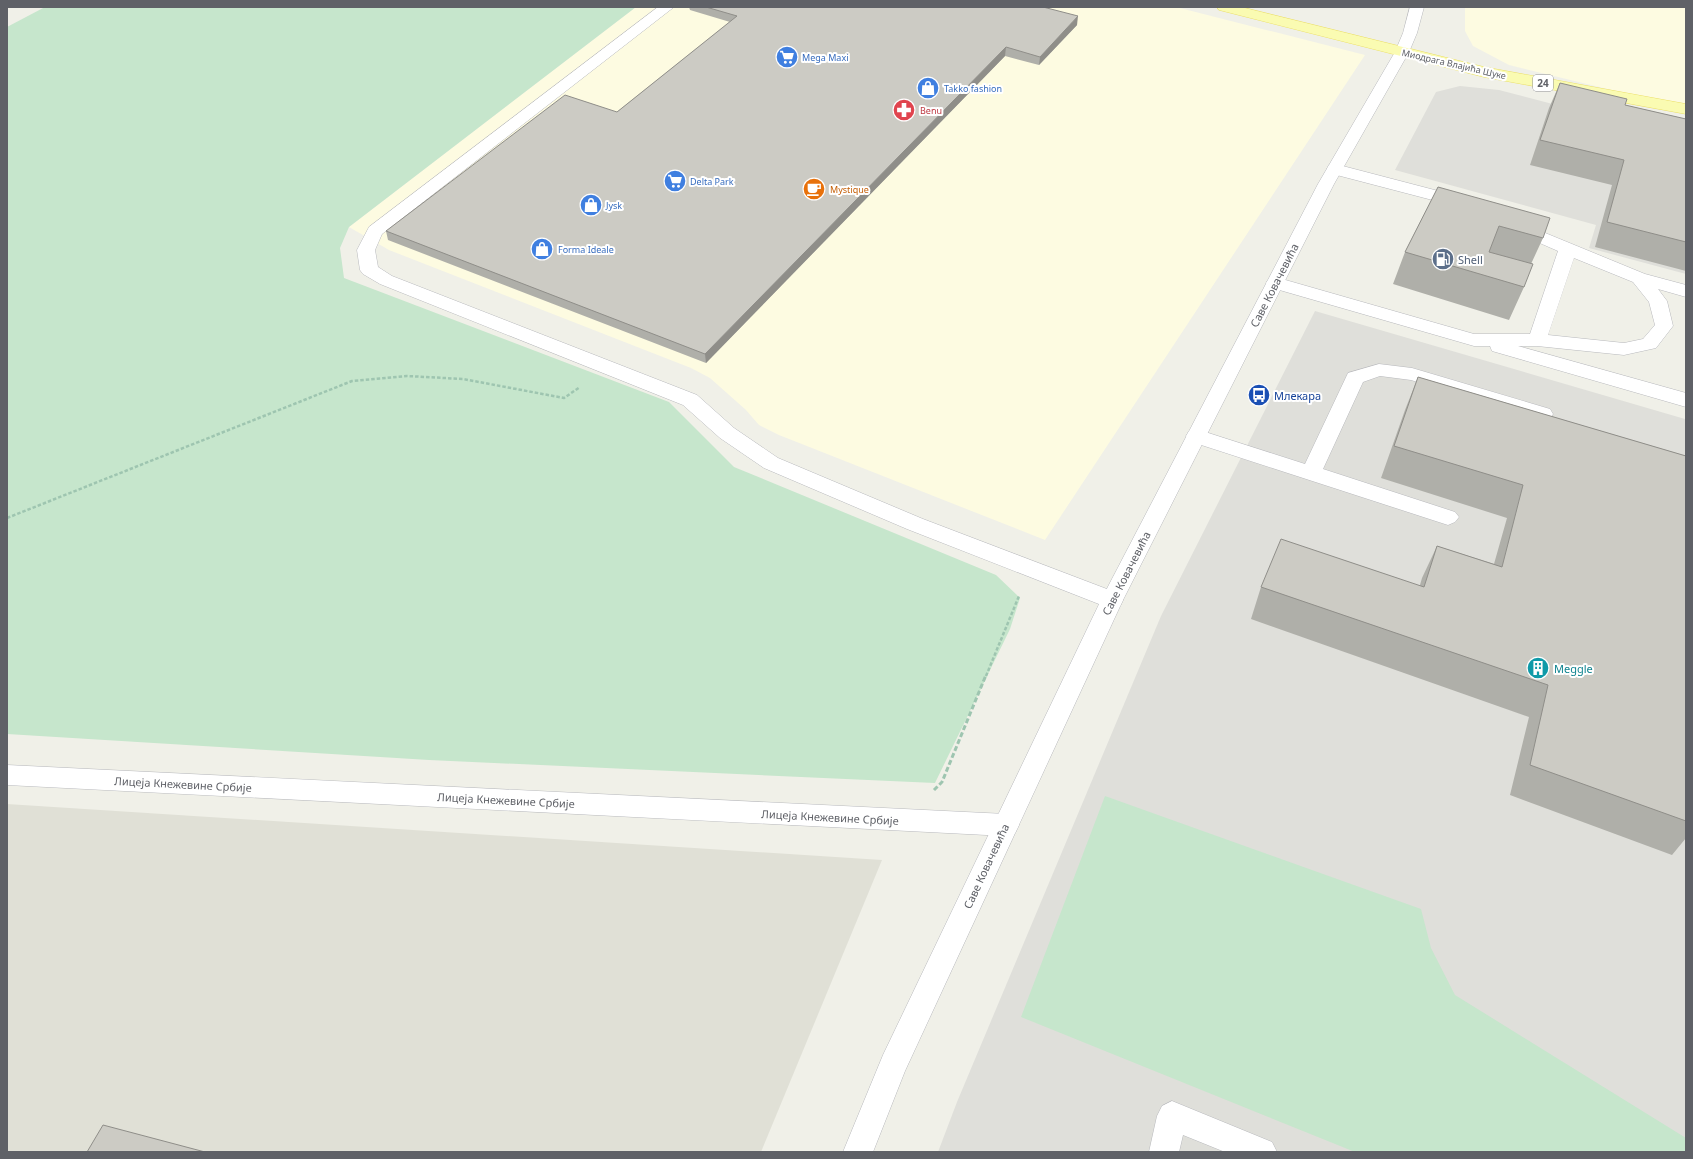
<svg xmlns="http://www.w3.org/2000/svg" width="1693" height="1159" font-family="'Noto Sans',sans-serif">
  <rect width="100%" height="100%" fill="#f0f0e8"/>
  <g fill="#fdfbe1">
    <path d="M636,7h540l189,48 -320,485 -266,-105 -20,-10 -13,-15 -36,-32 -19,-10 -302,-118 -40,-23z"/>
    <path d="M1465,7h221v101l-177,-43 -36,-19 -8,-15z"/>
  </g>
  <g fill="#dfdfda">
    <path d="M1460,86l39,4 187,49v135l-97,-26 7,-23 -201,-55 41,-78z"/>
    <path d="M1315,311l370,108 1,-2v735h-748l19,-50 204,-486z"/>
  </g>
  <path fill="#e0e0d6" d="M7,804l875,56 -121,292h-754z"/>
  <g fill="#c6e6cc">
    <path d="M45,7h591l-287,220 -9,21 4,30 325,124 65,65 262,108 24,23 -10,31 -75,154 -506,-23 -422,-26v-707z"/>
    <path d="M1105,796l316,113 10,39 24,47 231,143v14h-331l-334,-135z"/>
  </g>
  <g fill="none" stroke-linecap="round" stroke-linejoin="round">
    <g stroke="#b8b9bd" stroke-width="1">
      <g id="service">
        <path d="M658,7h16l-292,227 -7,16 3,17 14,9 305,119 37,33 44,30 145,61 197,75 3,6 -3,6 -8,3 -8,-3 -197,-77 -143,-61 -44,-30 -37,-33 -303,-121 -17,-10 -3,-4 -3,-20 12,-23z"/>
        <path d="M1335,164l134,35 2,4 -2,4 -6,1 -134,-35 -2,-4 2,-4z"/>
        <path d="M1516,221l129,53 41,11v12l-28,-8 9,12 6,25 -17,22 -32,7 -87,-9h-19l168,47v14l-194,-56 -2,-5h-16l-205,-59 -3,-4 3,-4 6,-2 199,57h56l28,-83 -48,-21 -3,-4 3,-4zM1574,258l59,24 16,20 6,23 -12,14 -19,4 -76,-8z"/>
        <path d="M1379,364l33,4 138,41 3,5 -3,5 -7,2 -132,-41 -31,-4 -17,6 -40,87 132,43 4,5 -4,5 -7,3 -259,-84 -3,-5 3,-5 7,-2 109,35 43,-91z"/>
        <path d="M1172,1101l100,41 5,10h-52l-42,-17 -4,17h-30l8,-36 5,-10z"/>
      </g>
    </g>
    <g stroke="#b8b9bd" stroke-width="1">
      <path id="minor" d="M7,765l999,49 9,3 4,8 -4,8 -9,3 -999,-51z"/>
    </g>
    <g stroke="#b8b9bd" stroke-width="1">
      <path id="tertiary" d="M1410,7h14l-7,26 -8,19 -75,132 -211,416 -218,471 -32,81h-30l40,-97 218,-455 217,-416 77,-132 8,-19z"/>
    </g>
    <g stroke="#ebdf66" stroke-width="1">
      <path id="primary" d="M1217,7h24l243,60 202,37v10l-202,-37 -265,-67z"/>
    </g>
    <g stroke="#9ec5b0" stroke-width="2.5" stroke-dasharray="3.5 2" stroke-linecap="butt">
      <path d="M7,518l345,-137 55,-5 56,3 101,19 16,-11"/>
      <path d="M986,676l33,-80"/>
    </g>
    <path stroke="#9ec5b0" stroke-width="3" stroke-dasharray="5 2.5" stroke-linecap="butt" d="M934,790l8,-8 44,-107"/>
    <use href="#service" fill="#fff" fill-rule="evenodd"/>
    <use href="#minor" fill="#fff" fill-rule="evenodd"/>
    <use href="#tertiary" fill="#fff" fill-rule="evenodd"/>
    <use href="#primary" fill="#fafbb2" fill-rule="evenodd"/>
  </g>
  <g fill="#afafa9">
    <path d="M689,7h354l34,18 -38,40 -34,-9 -299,307 -318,-123 -2,-9 231,-119 113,-90 -40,-12z"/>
    <path d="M1560,83l65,22 61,14v152l-91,-24 17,-62 -82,-20 19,-57z"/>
    <path d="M1438,187l105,51 -12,26 -7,23 -15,33 -116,-36 12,-32z"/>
    <path d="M1418,377l268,79v382l-14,17 -162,-60 19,-78 -278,-98 10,-32 159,-2 2,-7 15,-32 57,18 13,-46 -126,-40 24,-68z"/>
  </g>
  <g fill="#8f8e89">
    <path d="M1078,16l-1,9 -38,40 1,-8z"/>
    <path d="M1006,47l-1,9 -299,307 -1,-9z"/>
  </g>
  <g fill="#cccbc4" stroke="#8f8e89">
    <path d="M706,7h337l35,9 -38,41 -34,-10 -301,307 -319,-123 179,-136 52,17 120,-96z"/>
    <path d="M1560,83l67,16 -2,6 61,14v123l-79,-20 17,-62 -84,-20z"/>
    <path d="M1438,187l112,31 -7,20 -44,-12 -10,26 44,12 -9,23 -119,-35z"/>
    <path d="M1418,377l268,79v365l-156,-56 18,-80 -287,-98 20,-48 143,48 13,-41 65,21 21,-82 -129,-39z"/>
    <path d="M103,1125l102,27h-118z"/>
  </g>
  <defs>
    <g id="supermarket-disc" transform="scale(1.15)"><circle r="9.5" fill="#3f7fe0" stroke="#fff"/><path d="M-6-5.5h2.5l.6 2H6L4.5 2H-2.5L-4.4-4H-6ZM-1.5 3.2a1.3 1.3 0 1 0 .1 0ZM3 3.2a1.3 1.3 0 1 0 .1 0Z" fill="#fff"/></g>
    <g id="shop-disc" transform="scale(1.15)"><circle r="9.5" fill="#3f7fe0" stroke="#fff"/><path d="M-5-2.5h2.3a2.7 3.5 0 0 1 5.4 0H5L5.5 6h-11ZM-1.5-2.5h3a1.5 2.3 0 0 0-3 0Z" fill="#fff"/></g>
    <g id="pharmacy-disc" transform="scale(1.15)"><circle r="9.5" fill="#e0444e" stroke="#fff"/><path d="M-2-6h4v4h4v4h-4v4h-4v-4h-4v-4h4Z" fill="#fff"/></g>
    <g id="cafe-disc" transform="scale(1.15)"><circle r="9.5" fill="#e8710a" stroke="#fff"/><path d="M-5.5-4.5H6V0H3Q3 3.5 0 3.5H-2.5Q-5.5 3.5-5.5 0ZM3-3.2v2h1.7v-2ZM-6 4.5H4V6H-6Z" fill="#fff"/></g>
    <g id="fuel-disc" transform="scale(1.15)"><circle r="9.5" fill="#5c6f8a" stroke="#fff"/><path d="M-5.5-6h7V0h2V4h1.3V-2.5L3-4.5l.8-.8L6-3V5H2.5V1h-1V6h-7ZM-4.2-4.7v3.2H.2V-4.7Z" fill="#fff"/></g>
    <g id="bus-disc" transform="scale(1.15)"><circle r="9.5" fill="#1a4fb4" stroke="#fff"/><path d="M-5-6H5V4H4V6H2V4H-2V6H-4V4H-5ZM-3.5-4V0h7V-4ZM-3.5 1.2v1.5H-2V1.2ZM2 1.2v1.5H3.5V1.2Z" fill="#fff"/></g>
    <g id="building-disc" transform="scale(1.15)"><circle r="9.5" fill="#0f9aa8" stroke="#fff"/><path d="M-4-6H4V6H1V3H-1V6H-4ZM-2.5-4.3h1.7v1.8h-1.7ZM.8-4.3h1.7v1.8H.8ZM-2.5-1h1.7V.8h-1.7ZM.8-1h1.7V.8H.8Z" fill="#fff"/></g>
  </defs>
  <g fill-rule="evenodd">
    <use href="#supermarket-disc" x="787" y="57"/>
    <use href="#shop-disc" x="928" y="88"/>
    <use href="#pharmacy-disc" x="904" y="110"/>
    <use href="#supermarket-disc" x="675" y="181"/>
    <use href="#cafe-disc" x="814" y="189"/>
    <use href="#shop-disc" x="591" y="205"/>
    <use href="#shop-disc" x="542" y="249"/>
    <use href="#fuel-disc" x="1443" y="259"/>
    <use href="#bus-disc" x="1259" y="395"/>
    <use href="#building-disc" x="1538" y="668"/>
  </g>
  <g text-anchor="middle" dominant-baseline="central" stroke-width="4" stroke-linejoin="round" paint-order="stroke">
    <g font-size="9" fill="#366cbe" stroke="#fff" text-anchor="start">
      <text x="802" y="57">Mega Maxi</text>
      <text x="944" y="88">Takko fashion</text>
      <text x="690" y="181">Delta Park</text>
      <text x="606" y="205">Jysk</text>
      <text x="558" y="249">Forma Ideale</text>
    </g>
    <g font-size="9" fill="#5f6167" stroke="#fff">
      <text transform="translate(1454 64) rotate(13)">Миодрага Влајића Шуке</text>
    </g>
    <g font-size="9" fill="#be3a42" stroke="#fff" text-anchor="start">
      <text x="920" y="110">Benu</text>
    </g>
    <g font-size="9" fill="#c56008" stroke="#fff" text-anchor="start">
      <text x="830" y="189">Mystique</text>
    </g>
    <rect fill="#fff" stroke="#8f9095" stroke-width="1" x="1533" y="75" width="20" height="16" rx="3"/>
    <g font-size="10" font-weight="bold" fill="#5f6167">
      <text x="1543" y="83">24</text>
    </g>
    <g font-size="11" fill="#4e5e75" stroke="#fff" text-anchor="start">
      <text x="1458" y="259">Shell</text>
    </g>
    <g font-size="11" fill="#5f6167" stroke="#fff">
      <text transform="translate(1274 285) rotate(-63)">Саве Ковачевића</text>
      <text transform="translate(1126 573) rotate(-63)">Саве Ковачевића</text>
      <text transform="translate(183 784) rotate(3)">Лицеја Кнежевине Србије</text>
      <text transform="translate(506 800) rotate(3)">Лицеја Кнежевине Србије</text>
      <text transform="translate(830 817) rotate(3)">Лицеја Кнежевине Србије</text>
      <text transform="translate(986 866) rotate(-65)">Саве Ковачевића</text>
    </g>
    <g font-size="11" fill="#164399" stroke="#fff" text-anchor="start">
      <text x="1274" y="395">Млекара</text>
    </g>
    <g font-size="11" fill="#0d838f" stroke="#fff" text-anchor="start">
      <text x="1554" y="668">Meggle</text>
    </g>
  </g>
  <rect width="1693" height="1159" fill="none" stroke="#5f6167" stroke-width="16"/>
</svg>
